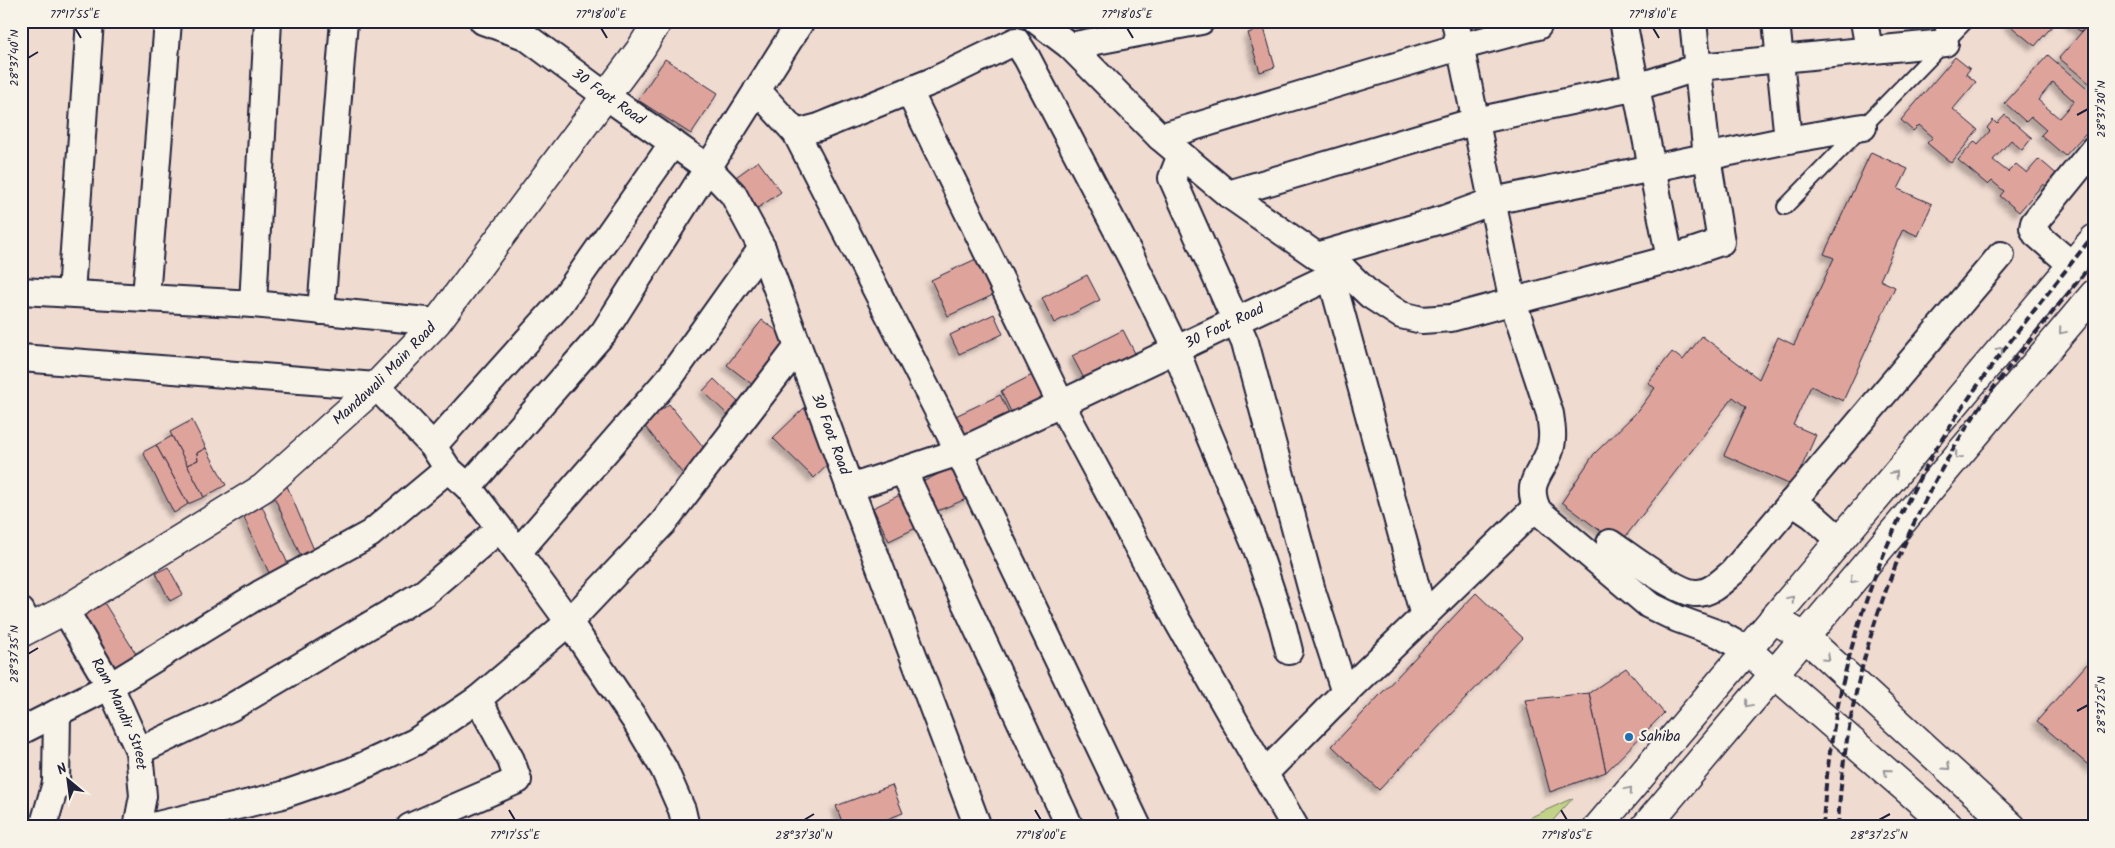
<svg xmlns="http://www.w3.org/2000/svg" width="2115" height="848" font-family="Kalam,sans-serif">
  <defs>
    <filter id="shadow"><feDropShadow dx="-4.5" dy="4.5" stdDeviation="2.5" flood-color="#0004"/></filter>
  </defs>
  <rect width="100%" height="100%" fill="#f0dbd1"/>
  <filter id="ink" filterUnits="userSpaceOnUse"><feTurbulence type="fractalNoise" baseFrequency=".02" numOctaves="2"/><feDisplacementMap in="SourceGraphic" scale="10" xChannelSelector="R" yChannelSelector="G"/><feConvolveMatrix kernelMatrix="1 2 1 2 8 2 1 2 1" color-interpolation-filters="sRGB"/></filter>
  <g filter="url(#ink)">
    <path fill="#c2d388" stroke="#727a62" d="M1573,798l-26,29h-38z"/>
    <g fill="#dea49c" stroke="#22223b" fill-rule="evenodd" filter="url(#shadow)">
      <path d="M2010,21h41l3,3 -19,22 -27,-22z"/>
      <path d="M2067,21h22l-8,11z"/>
      <path d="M2088,25l6,5v4l-5,6 5,4v43l-35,-29z"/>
      <path d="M1264,28l11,39 -15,5 -12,-39z"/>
      <path d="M2048,55l46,40v29l-29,32 -24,-21 5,-5 -15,-13 -5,5 -21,-19zM2053,82l21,19 -15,17 -21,-18z"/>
      <path d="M1955,57l15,12 -4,5 10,8 -23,27 25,21 -27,33 -24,-20 6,-6 -14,-12 -6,6 -12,-11z"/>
      <path d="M665,59l53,34 -27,41 -53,-34z"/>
      <path d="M2005,115l27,23 -10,12 -11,-10 -18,20 15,12 8,-8 11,9 12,-14 21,18 -11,12 -6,-5 -24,28 -19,-16 4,-5 -12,-10 -4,4 -30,-25 17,-19 3,3 12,-13 -3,-3 6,-8 4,4z"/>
      <path d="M1871,152l37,17 -10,20 34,15 -14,32 -15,-7 -23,51 15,7 -52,114 -32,-15 -18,39 23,10 -23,51 -69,-31 22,-48 -13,-10 -114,148 -57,-43 32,-48 44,-43 17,-23 -7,-5 24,-31 11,8 19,-24 57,43 19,-42 16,8 40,-87 -10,-4z"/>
      <path d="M758,161l23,31 -23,16 -22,-31z"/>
      <path d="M976,259l17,36 -45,21 -17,-36z"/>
      <path d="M1087,275l13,25 -46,23 -12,-25z"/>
      <path d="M994,314l9,20 -44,20 -9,-19z"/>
      <path d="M762,320l26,19 -35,46 -26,-20z"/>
      <path d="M1123,330l16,31 -51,25 -16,-30z"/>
      <path d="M1042,370l14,29 -41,21 -14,-29z"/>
      <path d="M714,379l26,25 -11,12 -26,-25z"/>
      <path d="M1000,395l10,20 -53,26 -10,-21z"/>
      <path d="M669,404l40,50 -26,20 -40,-50z"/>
      <path d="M804,408l30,51 -20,19 -41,-40z"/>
      <path d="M192,420l14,28 -9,5 1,7 -11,5 -17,-33z"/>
      <path d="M172,436l32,61 -16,7 -32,-59z"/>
      <path d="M156,445l32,59 -14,9 -31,-61z"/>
      <path d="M206,448l20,37 -22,12 -17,-32 11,-5 -1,-7z"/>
      <path d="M955,466l16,31 -41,17 -14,-29z"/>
      <path d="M287,486l30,71 -13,6 -32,-71z"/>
      <path d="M904,493l16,33 -31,15 -16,-33z"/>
      <path d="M262,506l30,67 -19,9 -30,-67z"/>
      <path d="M168,567l15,27 -13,7 -14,-28z"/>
      <path d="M1476,593l47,45 -144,152 -47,-44z"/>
      <path d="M103,601l37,59 -26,16 -37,-58z"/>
      <path d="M2094,656v55l-5,5 5,3v51l-57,-49z"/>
      <path d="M1626,668l38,45 -58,59 -17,-79z"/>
      <path d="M1589,693l17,79 -56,20 -25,-92z"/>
      <path d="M892,785l11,28 -36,14h-23l-8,-21z"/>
    </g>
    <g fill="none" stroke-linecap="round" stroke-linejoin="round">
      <g stroke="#22223b" stroke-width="18">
        <g id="service">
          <path d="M1942,21l3,22"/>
          <path d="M1785,207l181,-186"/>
        </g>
      </g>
      <g stroke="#22223b" stroke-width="30">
        <g id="minor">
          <path id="s1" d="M483,21l42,15 81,60 102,72 25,26 29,54 88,240 109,-36 385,-182"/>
          <path d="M1037,21l33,25 90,91 68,57 89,62 27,14 26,25 31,20 21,5 29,-2 219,-59 51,-17 -14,-85 -14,-136"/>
          <path d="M1455,21l58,281 37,112c2,14 4,26 -1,39 -10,24 -24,30 -11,58l111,94 29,14 41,15 28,16"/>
          <path d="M1623,21l47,238"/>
          <path d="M1776,21l12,119"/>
          <path d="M1864,21l5,29"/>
          <path d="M1070,46l131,-25"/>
          <path d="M757,90l39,43 163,319 179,375"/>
          <path d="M909,91l152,313 117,218 117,205"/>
          <path d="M796,133l23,-6 114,-46 83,-40 11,17 106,203 43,89 26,68 55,131 26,78 6,24"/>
          <path d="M1160,137l299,-90 79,-21"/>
          <path d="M1181,155l-9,23 73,164 67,249 33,102"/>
          <path d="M1228,194l248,-73 161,-34 62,-20 246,-24"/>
          <path d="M1317,256l127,-37 49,-18 295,-61 75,-13"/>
          <path d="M2072,265l-36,-31 -3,-6 1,-5 60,-74"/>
          <path d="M1331,276l93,340"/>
          <path d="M21,291l232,13 184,18"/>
          <path d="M71,293l19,-272"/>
          <path d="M146,297l22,-276"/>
          <path d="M253,304l15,-283"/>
          <path d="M321,311l23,-290"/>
          <path d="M21,358l355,28 57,60 15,23 20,18 50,65 51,70 66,98 29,49 18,41 4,17"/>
          <path d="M433,446l127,-142 113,-161"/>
          <path d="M903,470l167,357"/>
          <path d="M468,487l136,-155 197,-311"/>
          <path d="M850,488l128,339"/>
          <path d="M1792,502l21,14 27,24"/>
          <path d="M1610,543c18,12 68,51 87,50 14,0 25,-12 36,-21l268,-317"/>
          <path d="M518,552l153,-176 91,-128"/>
          <path id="s2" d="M65,610l45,76 29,65 4,45 -6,31"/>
          <path d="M21,611l9,17"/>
          <path d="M21,731l89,-45 150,-92 110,-60 78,-65"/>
          <path d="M139,751l91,-43 194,-115 75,-64"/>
          <path d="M1264,774l66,-67 206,-200"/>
          <path d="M43,827l13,-44 1,-70"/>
          <path d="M149,827l130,-31 73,-25 63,-29 63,-43 91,-77 94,-99 135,-176"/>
          <path d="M410,827l108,-47 -7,-20 -33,-61"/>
        </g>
      </g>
      <g stroke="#22223b" stroke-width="31">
        <g id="tertiary">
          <path d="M1773,619l32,18 207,190"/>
          <path id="s3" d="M21,633l44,-23 198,-122 113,-102 61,-64 203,-272 18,-29"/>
          <path d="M1747,650l203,177"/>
        </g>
      </g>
      <g stroke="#22223b" stroke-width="31">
        <g id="secondary">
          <path d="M1598,827l496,-588"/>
          <path d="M1645,827l449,-533"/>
        </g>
      </g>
      <use href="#service" stroke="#f7f3e8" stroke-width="14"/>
      <use href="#minor" stroke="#f7f3e8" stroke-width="26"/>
      <use href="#tertiary" stroke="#f7f3e8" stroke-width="28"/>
      <use href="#secondary" stroke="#f7f3e8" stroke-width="28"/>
      <g stroke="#22223b" stroke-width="4" stroke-dasharray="8 4" stroke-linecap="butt">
        <path d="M1823,827c6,-135 47,-268 116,-383 45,-74 102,-141 155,-210"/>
        <path d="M1838,827c7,-151 58,-296 142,-420 35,-51 76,-98 114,-146"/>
      </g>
    </g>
    <defs><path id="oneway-chevron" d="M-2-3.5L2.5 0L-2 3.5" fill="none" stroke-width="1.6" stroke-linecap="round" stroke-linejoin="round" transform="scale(1.25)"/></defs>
    <g stroke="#97959a">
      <use href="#oneway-chevron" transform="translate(2062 331) rotate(130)"/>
      <use href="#oneway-chevron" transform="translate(2000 350) rotate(-50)"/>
      <use href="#oneway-chevron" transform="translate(1958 456) rotate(130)"/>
      <use href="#oneway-chevron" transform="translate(1895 474) rotate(-50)"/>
      <use href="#oneway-chevron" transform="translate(1853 580) rotate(130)"/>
      <use href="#oneway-chevron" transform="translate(1791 599) rotate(-50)"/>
      <use href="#oneway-chevron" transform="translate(1827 658) rotate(42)"/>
      <use href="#oneway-chevron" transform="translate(1748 704) rotate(130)"/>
      <use href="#oneway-chevron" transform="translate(1947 767) rotate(42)"/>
      <use href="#oneway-chevron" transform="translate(1887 772) rotate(-139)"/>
      <use href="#oneway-chevron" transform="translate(1629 790) rotate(-50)"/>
    </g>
  </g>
  <path fill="none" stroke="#22223b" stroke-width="2" d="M75,28l6,10M601,28l6,10M1127,28l6,10M1653,28l6,10M28,58l10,-6M2077,115l11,-6M28,654l10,-6M2077,711l11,-6M509,810l6,10M1035,810l6,10M1561,810l6,10M804,820l10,-6M1879,820l11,-6"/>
  <circle fill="#1f6fb2" stroke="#f7f3e8" stroke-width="2" cx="1629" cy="737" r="5"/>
  <g text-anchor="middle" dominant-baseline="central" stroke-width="4.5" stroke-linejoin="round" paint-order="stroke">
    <g font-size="15" fill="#22223b" stroke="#f7f3e8">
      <text stroke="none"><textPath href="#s1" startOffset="148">30 Foot Road</textPath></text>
      <text stroke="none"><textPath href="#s1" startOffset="1032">30 Foot Road</textPath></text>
      <text stroke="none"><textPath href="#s3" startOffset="449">Mandawali Main Road</textPath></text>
      <text stroke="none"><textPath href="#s1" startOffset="566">30 Foot Road</textPath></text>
      <text stroke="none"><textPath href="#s2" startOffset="118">Ram Mandir Street</textPath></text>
    </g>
    <g font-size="15" fill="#22223b" stroke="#f7f3e8" text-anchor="start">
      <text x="1639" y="737">Sahiba</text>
    </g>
  </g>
  <rect width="2115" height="848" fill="none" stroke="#f7f3e8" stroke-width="55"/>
  <g transform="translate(68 780) rotate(331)" stroke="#f7f3e8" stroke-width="4" paint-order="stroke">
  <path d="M0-4L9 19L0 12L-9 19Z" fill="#22223b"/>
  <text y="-8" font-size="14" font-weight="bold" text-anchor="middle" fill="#22223b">N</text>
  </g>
  <rect x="28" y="28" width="2060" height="792" fill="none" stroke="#22223b" stroke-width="2"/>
  <g font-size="12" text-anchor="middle" fill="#22223b">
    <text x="75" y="18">77°17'55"E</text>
    <text x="601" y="18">77°18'00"E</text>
    <text x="1127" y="18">77°18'05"E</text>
    <text x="1653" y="18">77°18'10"E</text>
    <text transform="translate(14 58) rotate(-90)" y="4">28°37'40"N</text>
    <text transform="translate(2101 109) rotate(-90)" y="4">28°37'30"N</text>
    <text transform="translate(14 654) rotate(-90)" y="4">28°37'35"N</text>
    <text transform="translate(2101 705) rotate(-90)" y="4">28°37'25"N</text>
    <text x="515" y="839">77°17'55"E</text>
    <text x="804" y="839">28°37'30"N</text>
    <text x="1041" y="839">77°18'00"E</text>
    <text x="1567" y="839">77°18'05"E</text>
    <text x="1879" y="839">28°37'25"N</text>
  </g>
</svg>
